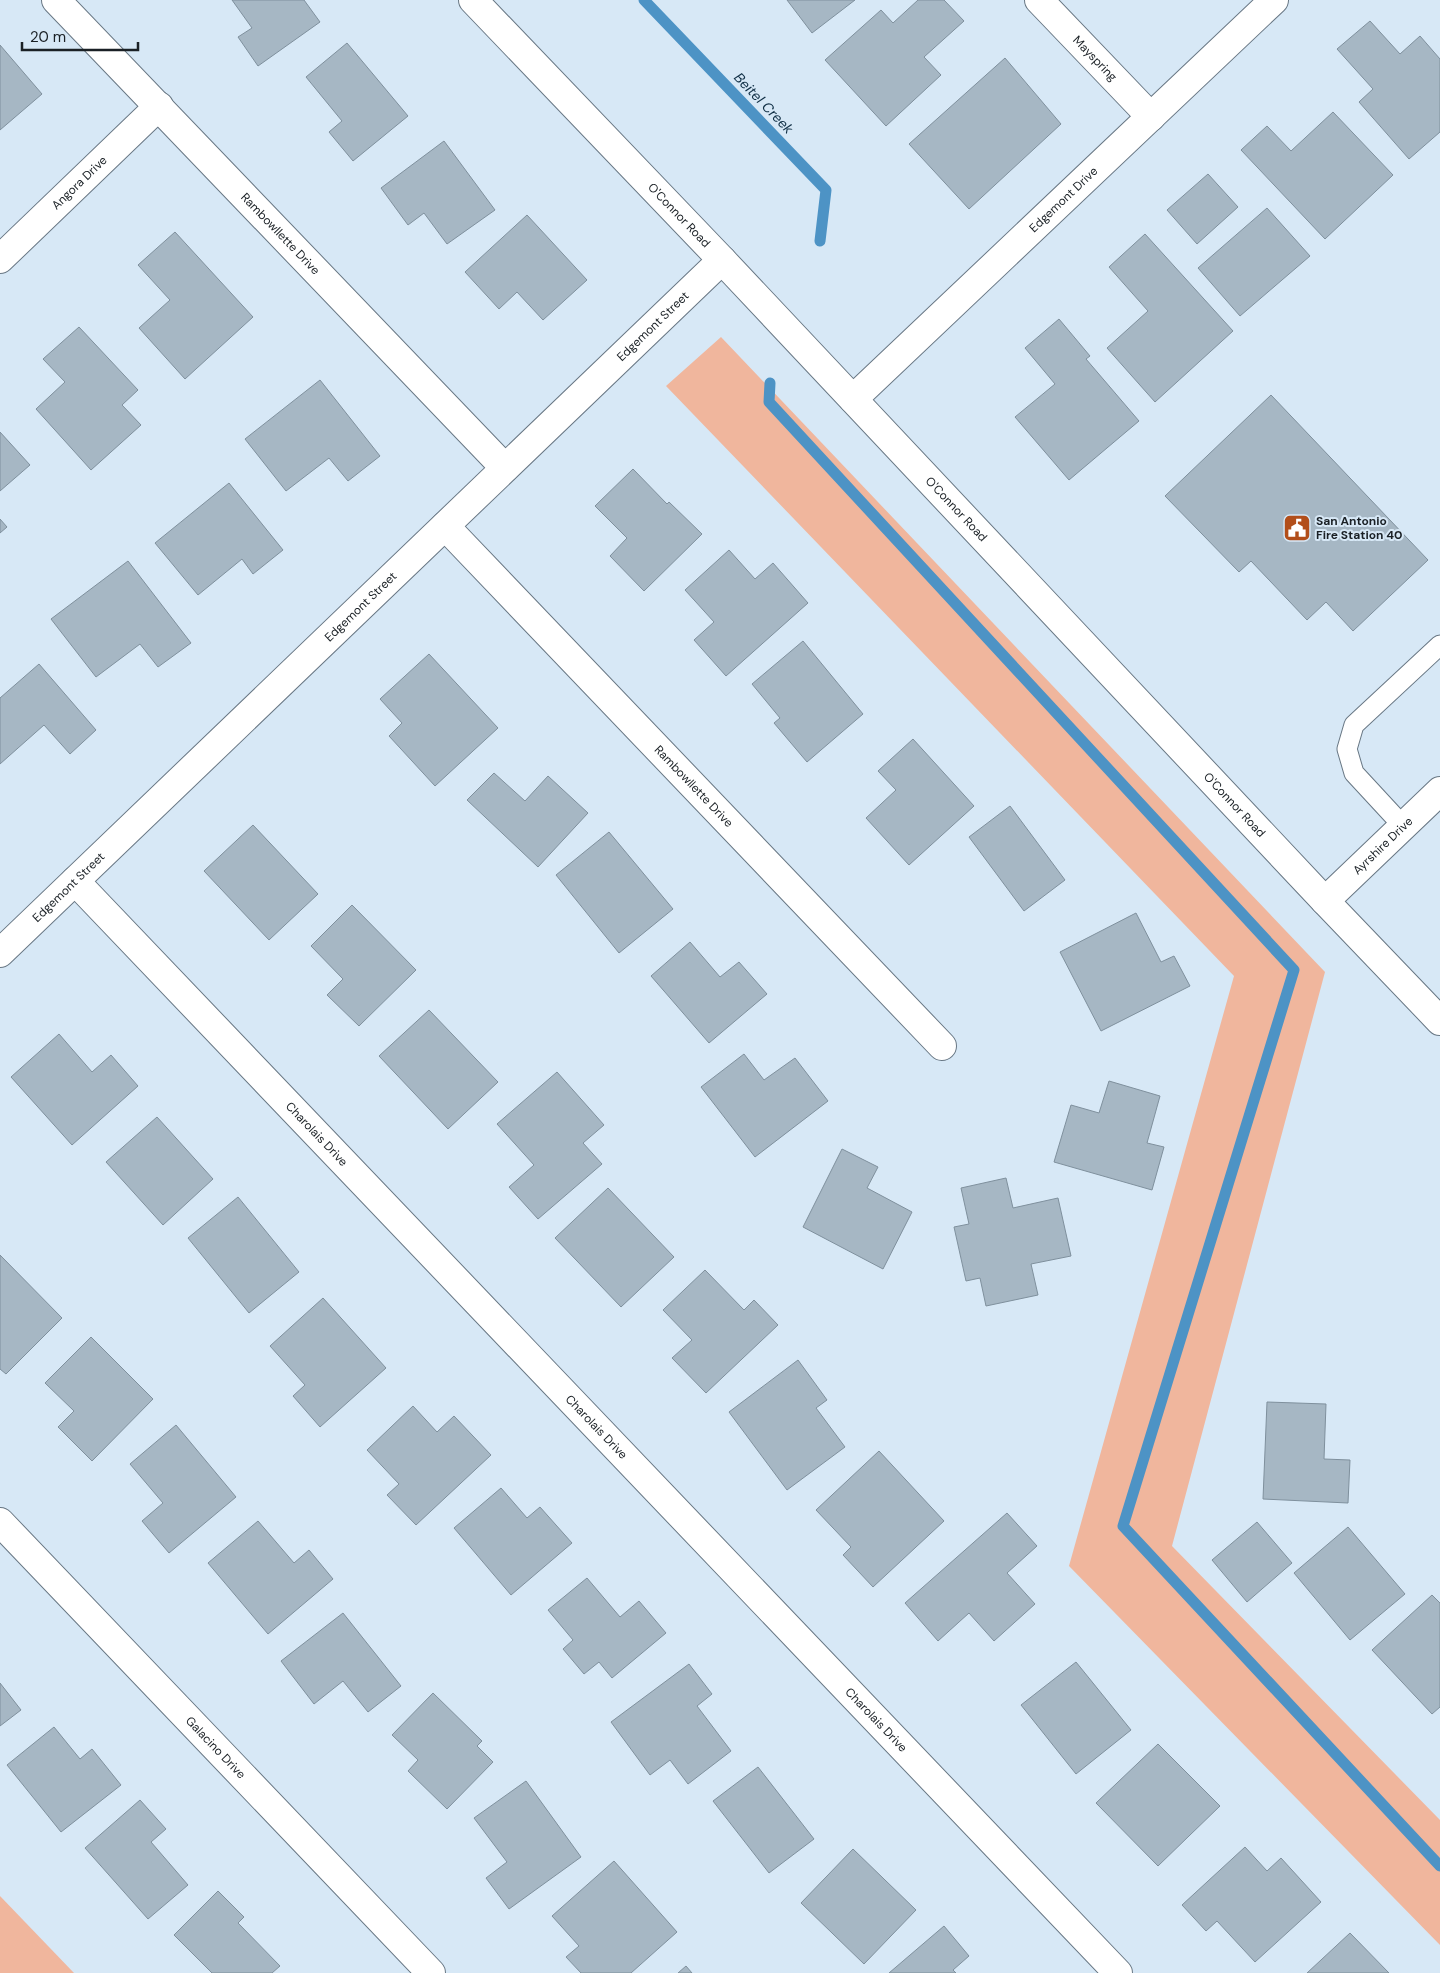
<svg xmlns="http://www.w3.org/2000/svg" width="1440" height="1973" font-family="'DM Sans',sans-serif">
  <rect width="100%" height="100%" fill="#d7e8f6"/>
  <g fill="#f0b69d">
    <path d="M721,337l604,635 -153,574 268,274v125l-371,-379 165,-590 -568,-590z"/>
    <path d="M0,1896l74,77h-74z"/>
  </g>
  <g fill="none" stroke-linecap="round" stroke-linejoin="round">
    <g stroke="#4d93c5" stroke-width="11">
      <path d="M644,0l182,190 -6,51"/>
      <path d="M770,383l-1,19 525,568 -171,556 317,340"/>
    </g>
  </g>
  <g fill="#a6b7c4" stroke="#7f909d">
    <path d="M232,0h72l16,22 -62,44 -20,-29 14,-9z"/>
    <path d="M787,0h68l-43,33z"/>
    <path d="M918,0h26l20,21 -40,36 17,18 -55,51 -61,-66 56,-50 12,13z"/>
    <path d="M1370,21l30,33 20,-18 20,23v73l-31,27 -50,-57 14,-13 -36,-40z"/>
    <path d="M347,43l61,73 -55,45 -24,-29 13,-11 -36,-44z"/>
    <path d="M0,45l42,49 -42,36z"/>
    <path d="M1005,58l56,66 -92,85 -60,-65z"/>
    <path d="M1333,112l60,63 -68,64 -84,-89 26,-24 24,25z"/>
    <path d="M444,141l51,69 -48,34 -23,-31 -16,12 -27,-37z"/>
    <path d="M1208,174l30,33 -41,37 -30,-34z"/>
    <path d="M1267,208l43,48 -70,60 -42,-48z"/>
    <path d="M527,215l60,65 -44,40 -26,-28 -18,17 -34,-37z"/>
    <path d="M175,232l78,85 -68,62 -46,-51 31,-28 -32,-35z"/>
    <path d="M1145,234l88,97 -78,71 -48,-54 41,-37 -39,-44z"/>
    <path d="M1059,319l31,37 -4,3 53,62 -70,59 -54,-63 40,-33 -30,-36z"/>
    <path d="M79,327l59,63 -16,15 19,20 -50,45 -55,-61 29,-27 -22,-23z"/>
    <path d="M320,380l60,76 -32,25 -19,-23 -43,33 -41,-52z"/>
    <path d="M1271,395l157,165 -75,71 -27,-29 -19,18 -56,-59 -12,11 -74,-76z"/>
    <path d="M0,432l30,33 -30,26z"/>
    <path d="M633,469l34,35 2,-2 33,32 -58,57 -34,-35 17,-18 -32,-32z"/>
    <path d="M229,483l54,67 -30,24 -11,-15 -44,36 -43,-52z"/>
    <path d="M0,519l7,8 -7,6z"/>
    <path d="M729,550l26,29 18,-16 35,40 -82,73 -32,-36 20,-18 -29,-32z"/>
    <path d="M128,561l63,82 -33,24 -18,-23 -44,33 -45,-58z"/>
    <path d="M803,641l60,73 -56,48 -33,-39 6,-5 -28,-34z"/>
    <path d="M429,654l69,74 -63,58 -46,-50 13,-13 -22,-24z"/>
    <path d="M39,664l57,66 -26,24 -26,-29 -44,39v-66z"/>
    <path d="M913,739l61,67 -65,59 -43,-47 30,-28 -18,-19z"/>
    <path d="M494,773l31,28 23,-25 40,37 -50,54 -71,-67z"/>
    <path d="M1010,806l55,74 -41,31 -55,-74z"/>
    <path d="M253,825l65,69 -49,46 -65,-69z"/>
    <path d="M609,832l64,77 -54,44 -63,-78z"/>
    <path d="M352,905l64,65 -57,56 -32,-31 16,-16 -32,-33z"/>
    <path d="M1136,913l25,49 13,-6 16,30 -89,45 -41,-79z"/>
    <path d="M690,942l30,35 19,-15 28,32 -58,49 -58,-67z"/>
    <path d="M429,1010l69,72 -50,47 -69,-73z"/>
    <path d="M59,1034l33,38 19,-17 27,31 -66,59 -61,-68z"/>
    <path d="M744,1054l20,26 31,-22 33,43 -73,56 -54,-70z"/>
    <path d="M557,1072l47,53 -21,18 19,21 -64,55 -29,-32 25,-22 -37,-41z"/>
    <path d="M1109,1081l51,15 -13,47 17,4 -12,43 -98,-28 17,-57 28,8z"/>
    <path d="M157,1117l56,62 -50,46 -57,-63z"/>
    <path d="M842,1149l36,18 -11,21 45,24 -29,57 -80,-42z"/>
    <path d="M1006,1178l7,30 45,-10 13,58 -40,8 7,31 -52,11 -6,-28 -14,3 -12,-54 15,-3 -8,-36z"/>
    <path d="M608,1188l66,69 -53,50 -66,-69z"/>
    <path d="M238,1197l61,75 -50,41 -61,-75z"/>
    <path d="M0,1255l62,63 -56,56 -6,-5z"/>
    <path d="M705,1270l39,40 10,-10 24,25 -72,68 -34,-35 20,-18 -29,-30z"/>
    <path d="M323,1298l63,70 -66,59 -27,-31 12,-11 -35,-39z"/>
    <path d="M91,1337l62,62 -61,62 -34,-34 16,-16 -29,-28z"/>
    <path d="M798,1360l29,40 -11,8 29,39 -58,43 -58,-78z"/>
    <path d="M1267,1402l59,2 -2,55 26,1 -2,43 -85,-4z"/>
    <path d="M413,1406l24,26 17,-16 37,39 -75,70 -29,-30 12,-11 -32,-34z"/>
    <path d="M176,1425l60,72 -67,56 -27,-32 21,-18 -33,-39z"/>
    <path d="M879,1451l65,70 -71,66 -30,-32 8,-8 -35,-37z"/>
    <path d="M501,1488l26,30 13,-11 32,36 -61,52 -57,-67z"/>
    <path d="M1007,1513l30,33 -30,27 28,31 -41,37 -25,-28 -31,28 -33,-38z"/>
    <path d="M258,1521l36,42 15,-13 24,29 -65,55 -60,-71z"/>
    <path d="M1257,1522l35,41 -45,39 -35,-42z"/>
    <path d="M1348,1527l57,67 -55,46 -56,-67z"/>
    <path d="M587,1578l33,39 19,-16 27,32 -54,45 -13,-16 -15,12 -21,-25 10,-9 -25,-30z"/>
    <path d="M1432,1595l8,8v104l-8,7 -60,-64z"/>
    <path d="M343,1613l58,73 -33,26 -25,-31 -29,23 -33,-43z"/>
    <path d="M1076,1662l55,68 -55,44 -55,-69z"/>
    <path d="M689,1664l23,30 -15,12 34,45 -43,33 -18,-24 -20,15 -39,-53z"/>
    <path d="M0,1683l21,27 -21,16z"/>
    <path d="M433,1693l49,48 -5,5 16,16 -46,47 -39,-38 10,-11 -26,-25z"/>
    <path d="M54,1727l26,32 12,-10 29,36 -60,47 -54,-67z"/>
    <path d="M1158,1744l62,62 -62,60 -62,-63z"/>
    <path d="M758,1767l56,72 -45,34 -56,-72z"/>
    <path d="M526,1781l55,76 -72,52 -23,-31 21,-16 -33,-44z"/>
    <path d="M140,1800l26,29 -15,13 37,43 -40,34 -63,-71z"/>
    <path d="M1245,1847l22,24 14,-13 40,44 -66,60 -38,-41 -11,10 -24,-26z"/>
    <path d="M853,1849l63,61 -52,54 -63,-61z"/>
    <path d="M614,1861l63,71 -46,41h-50l-15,-16 13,-11 -27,-30z"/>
    <path d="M218,1891l26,26 -6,6 42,43 -8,7h-60l-38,-38z"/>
    <path d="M944,1926l25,30 -16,14 3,3h-67z"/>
    <path d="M1350,1933l39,40h-82z"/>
    <path d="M686,1966l6,7h-14z"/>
  </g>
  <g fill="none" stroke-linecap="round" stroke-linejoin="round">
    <g stroke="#687784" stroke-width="21">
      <path id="lane" d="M1403,826l-49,-53 -7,-24 7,-24 86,-80"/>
    </g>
    <g stroke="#687784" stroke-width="30">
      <g id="street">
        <path id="s1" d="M56,0l449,468"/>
        <path id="s2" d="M1039,0l112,117"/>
        <path id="s3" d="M0,259l159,-153"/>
        <path id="s4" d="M853,399l421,-399"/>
        <path id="s5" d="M445,526l497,520"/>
        <path id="s6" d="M75,881l1043,1092"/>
        <path id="s7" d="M1325,901l115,-110"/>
        <path id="s8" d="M0,953l722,-693"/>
        <path id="s9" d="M0,1522l431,451"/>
      </g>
    </g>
    <g stroke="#687784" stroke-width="30">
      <g id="secondary">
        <path id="s10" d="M473,0l249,260 603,641 115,120"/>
      </g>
    </g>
    <use href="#lane" stroke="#fff" stroke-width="19"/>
    <use href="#street" stroke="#fff" stroke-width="28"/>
    <use href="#secondary" stroke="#fff" stroke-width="28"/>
  </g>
  <defs>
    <g id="civic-square" transform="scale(1.4375)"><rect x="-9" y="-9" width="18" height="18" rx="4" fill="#b24e1a" stroke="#d7e8f6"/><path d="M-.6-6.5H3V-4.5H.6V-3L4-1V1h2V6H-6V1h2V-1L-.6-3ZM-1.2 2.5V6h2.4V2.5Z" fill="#fff"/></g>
  </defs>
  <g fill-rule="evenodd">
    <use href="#civic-square" x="1297" y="528"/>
  </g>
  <g text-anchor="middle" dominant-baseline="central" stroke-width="4" stroke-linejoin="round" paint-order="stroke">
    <g font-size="12" fill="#1a2025" stroke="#d7e8f6">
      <text stroke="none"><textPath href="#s2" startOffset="81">Mayspring</textPath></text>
      <text stroke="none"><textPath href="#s3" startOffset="110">Angora Drive</textPath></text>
      <text stroke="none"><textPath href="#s4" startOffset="290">Edgemont Drive</textPath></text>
      <text stroke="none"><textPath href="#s10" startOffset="298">O'Connor Road</textPath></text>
      <text stroke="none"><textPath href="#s1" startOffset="324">Rambowllette Drive</textPath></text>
      <text stroke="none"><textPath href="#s8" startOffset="905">Edgemont Street</textPath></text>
      <text stroke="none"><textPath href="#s10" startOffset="702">O'Connor Road</textPath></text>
      <text stroke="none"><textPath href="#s8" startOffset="500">Edgemont Street</textPath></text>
      <text stroke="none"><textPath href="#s5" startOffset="360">Rambowllette Drive</textPath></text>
      <text stroke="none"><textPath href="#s10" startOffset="1108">O'Connor Road</textPath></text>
      <text stroke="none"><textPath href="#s7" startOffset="80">Ayrshire Drive</textPath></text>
      <text stroke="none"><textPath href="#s8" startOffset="95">Edgemont Street</textPath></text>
      <text stroke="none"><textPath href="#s6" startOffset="350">Charolais Drive</textPath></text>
      <text stroke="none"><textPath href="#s6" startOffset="755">Charolais Drive</textPath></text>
      <text stroke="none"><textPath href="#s6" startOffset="1160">Charolais Drive</textPath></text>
      <text stroke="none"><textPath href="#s9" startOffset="312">Galacino Drive</textPath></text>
    </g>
    <g font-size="12" font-weight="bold" fill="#1a2025" stroke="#d7e8f6" text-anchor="start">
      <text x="1316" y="521">San Antonio<tspan x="1316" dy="14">Fire Station 40</tspan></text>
    </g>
    <g font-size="14" font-style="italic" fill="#0f2e44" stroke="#d7e8f6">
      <text transform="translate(764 103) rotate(46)">Beitel Creek</text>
    </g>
  </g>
  <path d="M22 42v8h116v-8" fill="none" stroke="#1a2025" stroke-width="2.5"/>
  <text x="30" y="42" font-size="15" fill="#1a2025" stroke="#d7e8f6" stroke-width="4" paint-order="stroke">20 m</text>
</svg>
